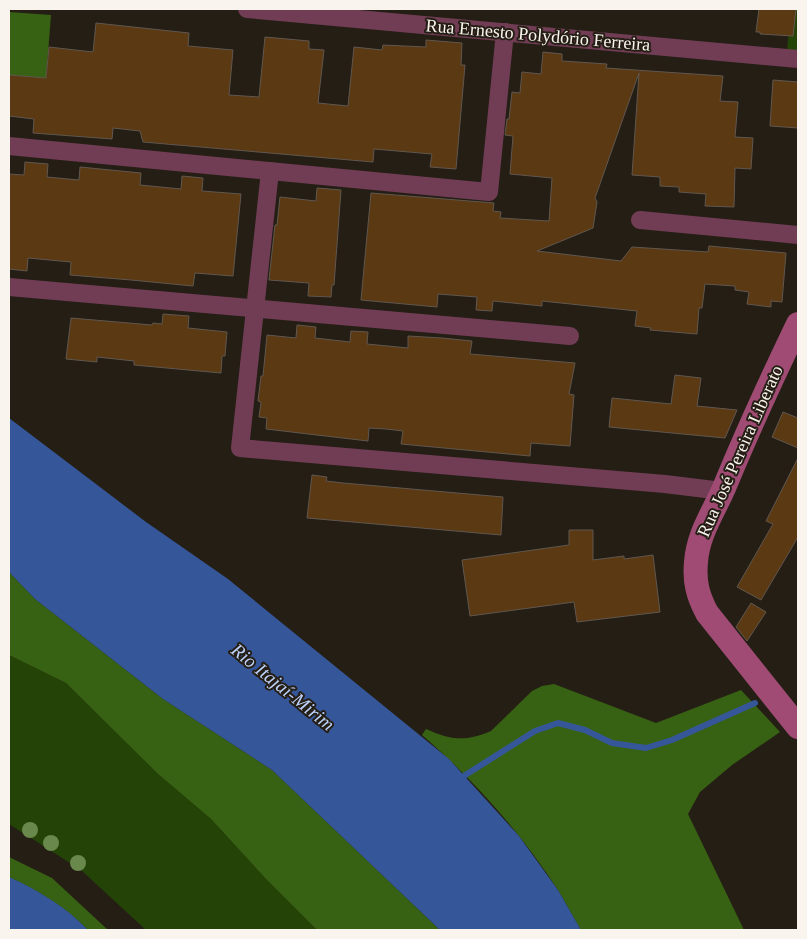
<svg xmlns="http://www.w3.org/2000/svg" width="807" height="939" font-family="'Times New Roman',serif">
  <rect width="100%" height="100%" fill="#251e15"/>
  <g fill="#244407">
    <path d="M791,9h7v42l-11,-1z"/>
    <path d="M9,655l57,28 92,91 53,45 55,60 51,51h-171l-65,-60 -72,-46z"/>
  </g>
  <g fill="#386213">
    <path d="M9,12l42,3 -5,63 -37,-3z"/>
    <path d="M9,572l26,27 128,100 109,71 168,160h-123l-51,-51 -55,-60 -53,-45 -92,-91 -57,-28z"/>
    <path d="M554,684l102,39 85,-33 39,42 -48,33 -32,27 -12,22 56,116h-163c-8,-13 -15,-27 -23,-40 -36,-56 -85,-111 -136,-155l4,-6c24,11 40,13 65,2l41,-40 10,-5z"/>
    <path d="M9,857l43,21 56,52h-20c-23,-24 -50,-39 -79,-53z"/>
  </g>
  <g fill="#35579a">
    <path d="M9,418l137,104 82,57 221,180 70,77 39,54 23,40h-141l-168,-160 -109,-71 -128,-100 -26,-27z"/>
    <path d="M9,877c29,13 57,30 79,53h-79z"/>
  </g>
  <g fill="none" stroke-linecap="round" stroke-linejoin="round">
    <path stroke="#35579a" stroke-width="6" d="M459,779l76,-48 23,-8 27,7 27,13 34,5 26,-8 83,-37"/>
  </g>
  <g fill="#5a3913" stroke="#61574e">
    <path d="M759,9h37l-3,27 -33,-2v-2h-4z"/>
    <path d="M96,23l93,10 -1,13 45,4 -4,45 30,2 6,-60 44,4v8l15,1 -6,53 30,3 6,-59 28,3 1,-5 43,2v-7l36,3 -1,22h4l-9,104 -26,-2 2,-13 -58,-5 -1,13 -230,-20 -3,-11 -27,-3 -1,11 -79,-6 1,-14 -25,-3v-41l37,3 3,-31 44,5z"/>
    <path d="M543,52l19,2v7l45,3 -1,4 117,8 -3,25 18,1 -3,35 18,1 -2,31 -16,-1 -1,39 -29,-1 1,-12 -27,-2v-5l-19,-1v-9l-28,-2 7,-102 -44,125 2,4 -4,26 -56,23 84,10 11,-14 76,5 1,-6 77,7 -4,49 -11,-1v6l-24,-3 2,-12 -14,-2v-4l-30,-2 -3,24h-3l-2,26 -47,-4 1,-2 -16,-2 2,-15 -95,-10v5l-49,-5 -1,10 -16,-1 1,-13 -39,-3 -1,13 -76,-7 10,-107 123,10 -1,8 8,1 -1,6 49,3 3,-43 -42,-4 3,-38 -8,-1 2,-16h2l3,-27 8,1 2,-21 19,2z"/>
    <path d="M773,80l25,2v46l-28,-2z"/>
    <path d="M25,162l23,2 -1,13 32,3 1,-13 61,6 -1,12 41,4 1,-13 21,2 -1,13 39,3 -8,82 -38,-3 -2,13 -62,-6 -61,-5 1,-13 -43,-4 -1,13 -18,-2v-95l15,1z"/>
    <path d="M317,188l24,2 -7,95h-2l-1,12 -23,-1 1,-13 -40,-3 6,-55h2l3,-28 36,4z"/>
    <path d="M163,314l26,2 -1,12 39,4 -2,24h-3l-1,17 -87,-8v-4l-37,-4v5l-31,-3 5,-41 81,7 1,-2 9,1z"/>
    <path d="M297,325l19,2 -1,11 35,4 1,-11 17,1 -1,12 41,4v-12l34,2 30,3 -2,13 105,9 -6,31 5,1 -4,51 -39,-3 -1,13 -129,-12 2,-13 -17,-2 -17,-1 -1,13 -102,-12 1,-11 -8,-1 2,-15 -3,-1 3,-25h2l4,-41 29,3z"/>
    <path d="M675,375l26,3 -4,28 40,4 -12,28 -116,-11 3,-29 59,6z"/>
    <path d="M783,412l15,6v30l-26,-11z"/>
    <path d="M798,458v79l-37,63 -24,-13 36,-63 -7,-3z"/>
    <path d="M312,475l15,2 -1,4 17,2 160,14 -2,38 -194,-17z"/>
    <path d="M569,530h24v30l31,-4v3l29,-4 7,57 -83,10 -3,-20 -104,14 -8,-56 107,-15z"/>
    <path d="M751,603l15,9 -19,29 -11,-14z"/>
  </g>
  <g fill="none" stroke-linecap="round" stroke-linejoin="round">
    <g stroke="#713d55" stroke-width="18">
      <path d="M247,9l551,50"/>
      <path d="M9,146l480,46 16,-160"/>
      <path d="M270,171l-30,277 425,36 57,7"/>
      <path d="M640,220l158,15"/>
      <path d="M9,287l561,49"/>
    </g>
    <path stroke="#9f4b73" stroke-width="24" d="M798,324c-26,54 -51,108 -74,164 -11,25 -26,46 -28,74 -2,20 2,34 11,51l91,114"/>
  </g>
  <g fill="#69884b">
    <circle cx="30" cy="830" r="8"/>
    <circle cx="51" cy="843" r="8"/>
    <circle cx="78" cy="863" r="8"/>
  </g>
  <g text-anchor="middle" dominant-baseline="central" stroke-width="4" stroke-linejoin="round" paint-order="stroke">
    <g font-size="18" fill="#f9f4ee" stroke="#251e15">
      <text transform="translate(538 35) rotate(5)">Rua Ernesto Polydório Ferreira</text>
      <text transform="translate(740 451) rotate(-66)">Rua José Pereira Liberato</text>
    </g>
    <g font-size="19" font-style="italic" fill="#bbd0f7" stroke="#251e15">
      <text transform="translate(283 687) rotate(39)">Rio Itajaí-Mirim</text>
    </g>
  </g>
  <rect width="807" height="939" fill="none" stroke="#f9f4ee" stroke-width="20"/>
</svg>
